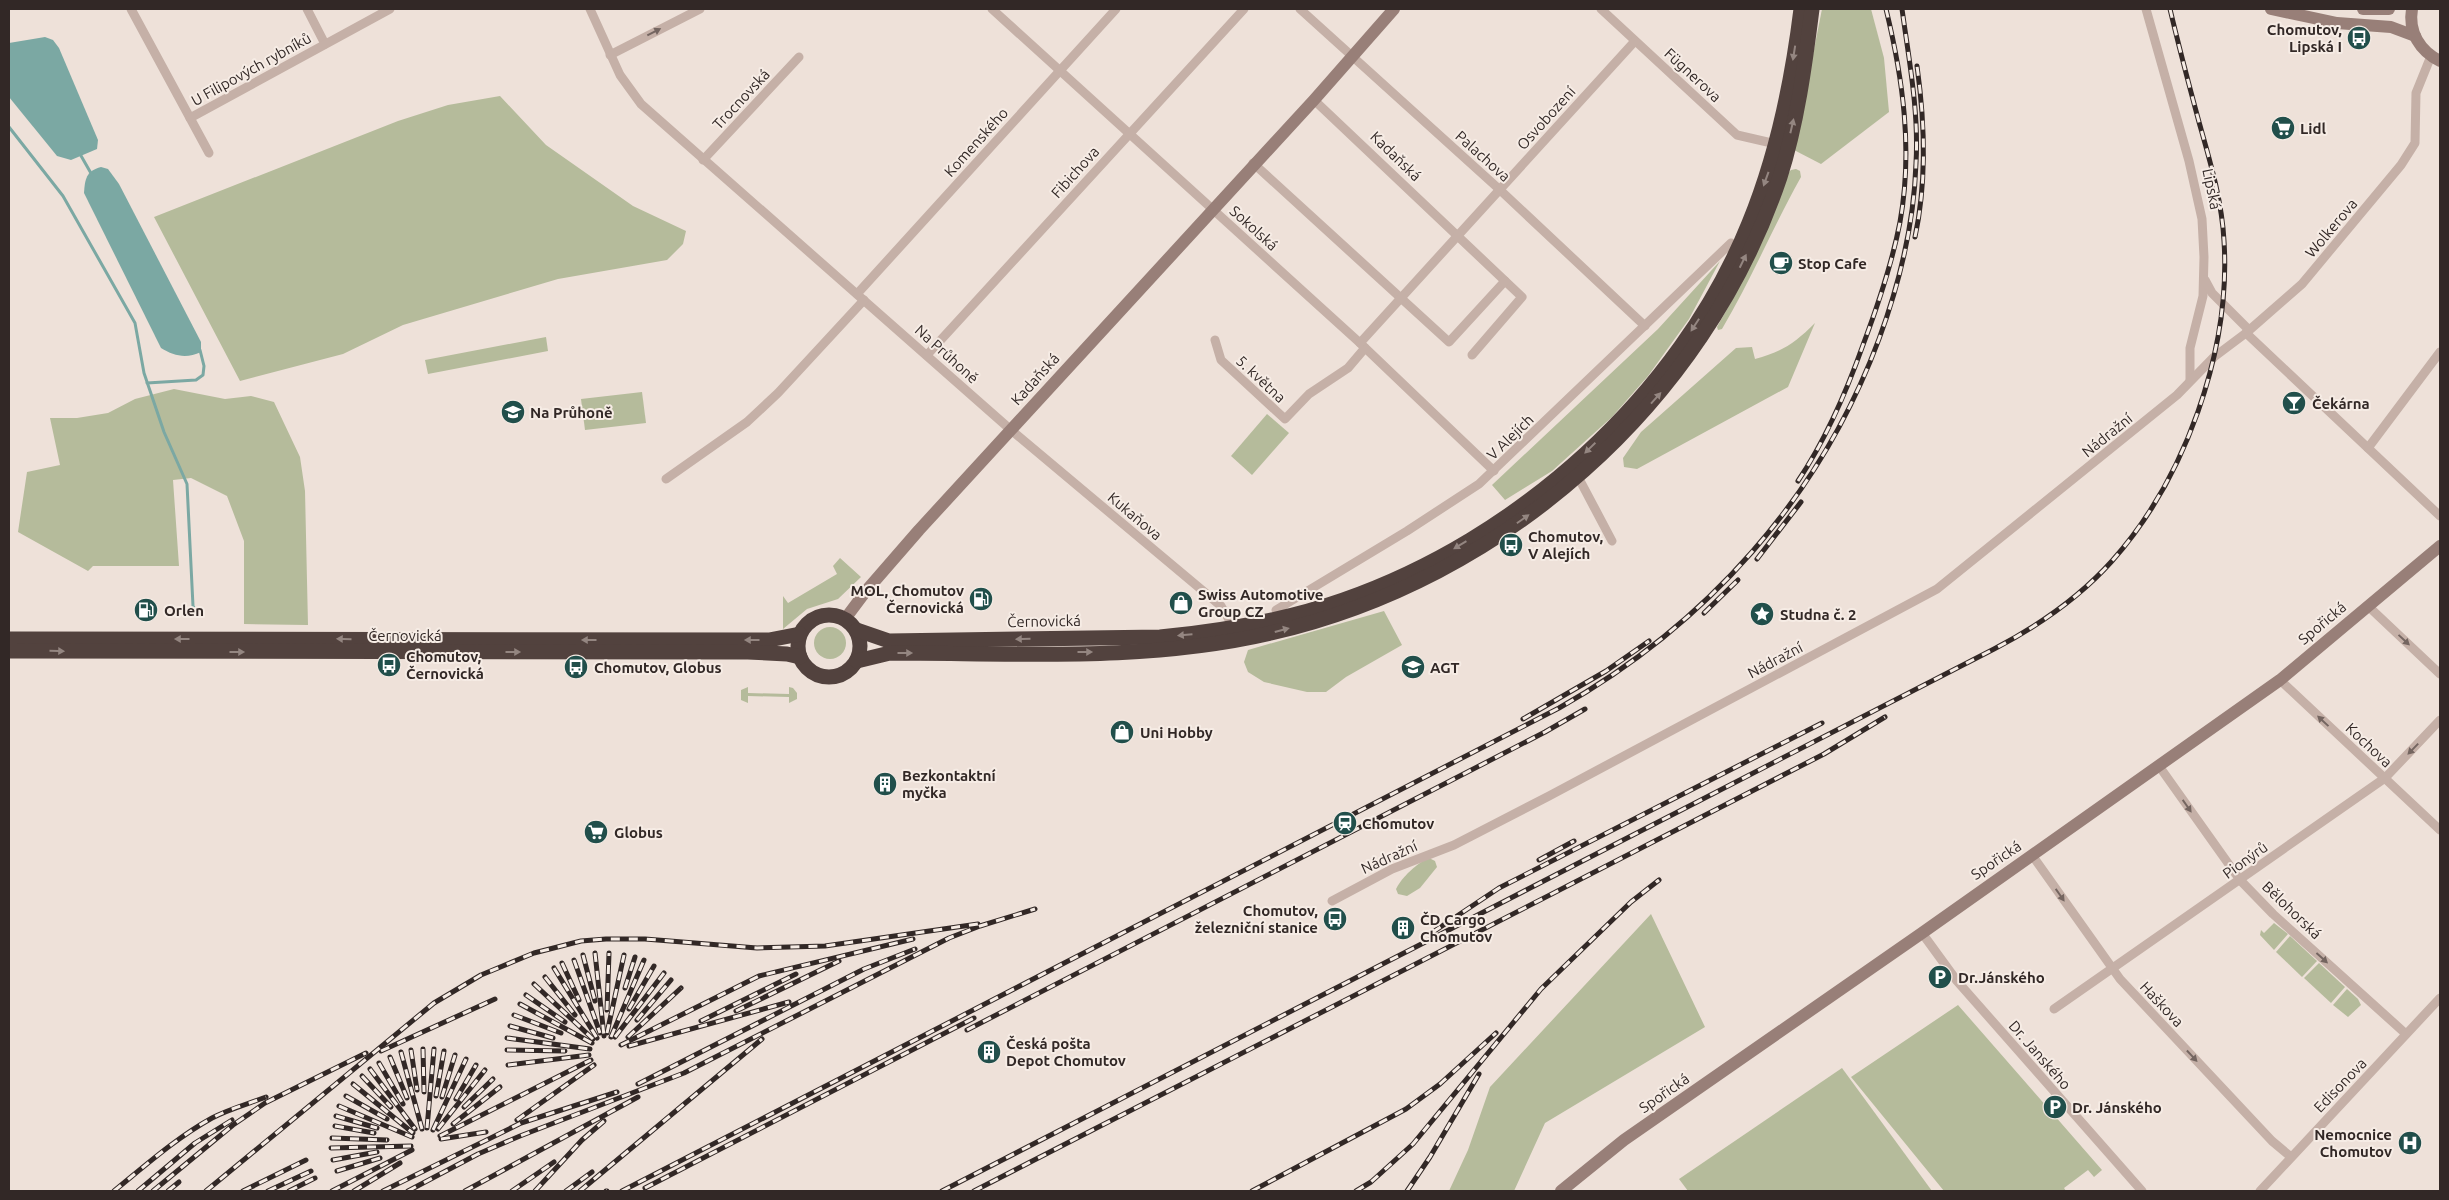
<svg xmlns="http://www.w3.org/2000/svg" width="2449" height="1200" font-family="Ubuntu,sans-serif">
  <rect width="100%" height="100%" fill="#eee1d9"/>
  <g fill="#b5bb9b">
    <path d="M1822,9h49l13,49 5,54 -68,52 -27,-14z"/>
    <path d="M500,96l46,49 87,61 53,25 -3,13 -16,16 -109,19 -155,46 -60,29 -103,27 -86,-164 244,-96 50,-16z"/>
    <path d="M1796,169l4,2 1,6c-28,50 -50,103 -79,152l-4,1 -1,-3c28,-49 53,-99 70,-153l4,-4z"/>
    <path d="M1720,261l-31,58 -41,57 -36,41 -60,54 -47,29 -13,-15 166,-156z"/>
    <path d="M1815,323l-27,64 -151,82 -13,-2 -1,-9 18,-26 95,-84 16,-1 3,12c27,-7 40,-16 60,-36z"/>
    <path d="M546,337l2,14 -120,23 -3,-14z"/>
    <path d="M174,389l51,10 26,-3 23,6 26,55 5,34 3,134 -64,-1v-83l-17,-45 -36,-18 -18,2 6,86h-86l-5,5 -70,-39 9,-60 33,-7 -10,-47h27l31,-5 27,-14z"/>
    <path d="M642,392l4,31 -61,7 -4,-31z"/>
    <path d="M1267,414l22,19 -37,42 -21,-19z"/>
    <path d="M840,558l21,19 -23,22 -31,10 -24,20v-33l5,7 49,-29 -4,-8z"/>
    <path d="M1384,611l18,34 -56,32 -20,15h-19l-43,-10 -16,-10 -4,-10 4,-12z"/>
    <circle cx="830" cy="643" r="16"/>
    <path d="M748,687v6l41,1v-7l4,1 4,5v6l-8,4v-6l-41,-1v7l-7,-3v-10z"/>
    <path d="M1429,858l6,3 2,6 -17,21 -13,8 -9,-2 -2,-5c5,-11 22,-27 33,-31z"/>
    <path d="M1651,914l54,113 -160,96 -31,68h-65l19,-41 22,-63z"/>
    <path d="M2274,923l14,11 -14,16 -14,-15 1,-5 3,3z"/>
    <path d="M2290,936l27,25 -15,16 -26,-25z"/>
    <path d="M2319,963l26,24 -14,16 -27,-25z"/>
    <path d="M2347,989l11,10 3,6 -13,12 -15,-12z"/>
    <path d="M1958,1005l144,165 -8,7 -6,-7 -24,18 2,3h-122l-93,-114z"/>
    <path d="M1842,1068l90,123h-244l-9,-12z"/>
  </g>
  <g fill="#7ba8a3">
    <path d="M45,37l8,3 6,8 39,92 -1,9 -26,11 -14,-4 -48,-59v-54z"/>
    <path d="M101,167l7,2 11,15 82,158v10c-15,7 -27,4 -40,-4l-77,-155c1,-14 2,-22 17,-26z"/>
  </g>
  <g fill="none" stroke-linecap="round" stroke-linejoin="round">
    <g stroke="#7ba8a3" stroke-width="3">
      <path d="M9,127l54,69 72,127 9,50 20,59 23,52 6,122 5,7"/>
      <path d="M80,154l12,21"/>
      <path d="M147,383l49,-3 7,-5 1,-9 -4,-16"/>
    </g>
    <g stroke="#c5b0a7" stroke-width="9">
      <path d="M131,9l78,144"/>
      <path d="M307,9l18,35"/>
      <path d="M590,9l30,66 21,29 370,326 210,176 13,22"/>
      <path d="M992,9l368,334 134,128"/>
      <path d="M1300,9l199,180 146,137"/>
      <path d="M1601,9l136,126 39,9"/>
      <path d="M2146,9l43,152 13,58 2,38 -1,39 -13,52v32"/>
      <path d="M610,55l90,-46"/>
      <path d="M1314,100l208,197 -50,58"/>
      <path d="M190,118l200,-109"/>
      <path d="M703,160l96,-103"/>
      <path d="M1253,163l196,179 56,-61"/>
      <path d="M2205,280l7,13 37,37"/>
      <path d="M857,294l259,-285"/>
      <path d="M2246,333l194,183"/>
      <path d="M1215,340l6,20 64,59 24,-25 39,-26 17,-20"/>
      <path d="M1360,343l275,-302"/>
      <path d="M927,355l317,-346"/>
      <path d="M2368,448l72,-96"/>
      <path d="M1576,473l36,68"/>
      <path d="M666,479l81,-57 31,-29 86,-93"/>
      <path d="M2369,607l71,67"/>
      <path d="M1276,610l131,-79 72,-47 252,-241"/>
      <path d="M2280,680l160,150"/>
      <path d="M2159,766l81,114 33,34 133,120"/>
      <path d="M2032,855l88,124 152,162 19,16"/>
      <path d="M1332,901l60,-32 62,-24 95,-49 388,-207 240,-194 37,-38 32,-24 56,-49 99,-119 14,-22 1,-50 15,-37"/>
      <path d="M1922,933l35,48 185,210"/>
      <path d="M2054,1009l331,-231 55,-58"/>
      <path d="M2260,1191l180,-193"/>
    </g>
    <g stroke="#987f78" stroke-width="12">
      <path d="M2271,9l66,14 54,4 24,9"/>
      <path d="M2363,9h26"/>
      <path d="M2412,9c-4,23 8,42 28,52"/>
      <path d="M845,619l21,-28 53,-61 395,-430 80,-91"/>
      <path d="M1561,1191l63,-51 298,-207 358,-253 160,-134"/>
    </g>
    <g stroke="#52423e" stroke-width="15">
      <circle cx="829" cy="646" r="31"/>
      <path d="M857,630l32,11 271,-4c62,-6 123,-16 183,-37 175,-61 336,-203 406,-377 28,-68 43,-141 52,-214"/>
      <path d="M9,639l760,1 31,-6"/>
      <path d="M9,651l739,1 39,2 13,3"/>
      <path d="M857,661l33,-8c126,0 257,9 381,-20 232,-53 433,-229 509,-456 17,-53 25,-112 32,-168"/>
    </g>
    <g stroke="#322826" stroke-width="5">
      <g id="rail">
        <path d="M1915,237c12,-56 10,-114 2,-171"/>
        <path d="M1798,481c28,-42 48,-88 65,-136 15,-40 29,-81 37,-123 13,-72 3,-143 -14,-213"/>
        <path d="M1757,559l44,-57"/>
        <path d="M1704,613l34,-33"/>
        <path d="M1523,719l83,-48 43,-30"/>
        <path d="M1539,860l35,-19"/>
        <path d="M1433,932l66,-44 323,-165"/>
        <path d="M595,953l9,83"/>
        <path d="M583,955l12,46"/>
        <path d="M574,960l26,73"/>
        <path d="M562,963l17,37"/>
        <path d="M554,968l43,70"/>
        <path d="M545,977l30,38"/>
        <path d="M534,984l59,55"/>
        <path d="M625,988l10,-31"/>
        <path d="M526,995l39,27"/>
        <path d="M520,1004l72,39"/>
        <path d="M629,1009l25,-43"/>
        <path d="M607,1010l2,-57"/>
        <path d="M736,1011l103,-50"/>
        <path d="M514,1015l47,18"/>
        <path d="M637,1020l34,-40"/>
        <path d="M701,1021l95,-47"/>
        <path d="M510,1026l43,12"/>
        <path d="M967,1030l578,-298 40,-23"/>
        <path d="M607,1033l17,-78"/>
        <path d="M611,1037l33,-77"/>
        <path d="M615,1037l49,-64"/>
        <path d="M628,1037l53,-49"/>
        <path d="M507,1038l83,11"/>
        <path d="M621,1045l138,-69 154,-37"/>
        <path d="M629,1046l160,-44"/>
        <path d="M423,1049l1,43"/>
        <path d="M411,1050l6,40"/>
        <path d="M507,1050l58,1"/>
        <path d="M381,1051l114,-52"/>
        <path d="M401,1052l21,77"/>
        <path d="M390,1057l17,41"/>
        <path d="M379,1063l24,41"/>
        <path d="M508,1065l81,-10"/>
        <path d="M370,1069l45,60"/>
        <path d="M362,1076l29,31"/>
        <path d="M353,1084l60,49"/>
        <path d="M638,1084l226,-115 51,-20"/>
        <path d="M346,1096l41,23"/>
        <path d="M436,1096l8,-45"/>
        <path d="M442,1097l13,-42"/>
        <path d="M456,1099l20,-34"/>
        <path d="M339,1106l73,31"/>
        <path d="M464,1107l29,-28"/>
        <path d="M336,1116l41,12"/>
        <path d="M517,1120l77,-55"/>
        <path d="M453,1124l47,-37"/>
        <path d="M335,1126l39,7"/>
        <path d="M427,1128l7,-79"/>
        <path d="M438,1129l47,-59"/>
        <path d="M433,1130l33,-71"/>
        <path d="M440,1136l151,-76"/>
        <path d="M332,1138l55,2"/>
        <path d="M441,1139l45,-7"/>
        <path d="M331,1148l80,-2"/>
        <path d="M333,1160l44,-8"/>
        <path d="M337,1171l43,-13"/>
        <path d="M645,1188l329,-170"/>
        <path d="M114,1191c32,-26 62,-53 98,-73 17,-9 36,-14 54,-21"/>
        <path d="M138,1191l57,-48 37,-23"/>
        <path d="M153,1191l80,-66 32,-22 101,-50"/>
        <path d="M168,1191l11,-9"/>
        <path d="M206,1191l228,-188 47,-28 53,-22 47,-12 25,-2h39l112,9 68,-2 153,-22"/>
        <path d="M243,1191l63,-31"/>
        <path d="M268,1191l43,-20"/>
        <path d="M289,1191l26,-13"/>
        <path d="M332,1191l80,-41"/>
        <path d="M354,1191l46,-28"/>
        <path d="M383,1191l138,-68 96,-31"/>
        <path d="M408,1191l70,-37 42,-18 164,-63 265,-135 31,-12 55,-17"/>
        <path d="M465,1191l173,-94"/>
        <path d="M512,1191l42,-29"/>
        <path d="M535,1191l47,-51 22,-19"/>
        <path d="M566,1191l26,-19"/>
        <path d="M580,1191l182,-152"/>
        <path d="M606,1191h1"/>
        <path d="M622,1191l937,-483c147,-83 261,-210 320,-369 21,-57 35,-115 37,-176 3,-51 -7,-103 -14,-154"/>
        <path d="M942,1191l1052,-542c44,-23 85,-51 118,-88 73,-82 119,-210 112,-320 -2,-40 -14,-80 -25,-119 -10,-37 -20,-75 -29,-113"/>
        <path d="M974,1191l850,-437 61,-37"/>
        <path d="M1252,1191l154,-82 34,-25 56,-51"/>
        <path d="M1356,1191l15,-9 42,-38 128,-155 90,-87 28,-22"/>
        <path d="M1407,1191l23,-34 49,-83"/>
      </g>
    </g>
    <use href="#rail" stroke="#f6ece5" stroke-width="3" stroke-dasharray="9" stroke-linecap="butt"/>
  </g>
  <defs><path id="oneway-solid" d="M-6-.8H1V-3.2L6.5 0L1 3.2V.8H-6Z" transform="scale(1.25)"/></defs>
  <g fill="#746560">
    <use href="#oneway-solid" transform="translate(654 32) rotate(-27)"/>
    <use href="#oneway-solid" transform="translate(2404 640) rotate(43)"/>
    <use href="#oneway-solid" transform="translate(2323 721) rotate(-137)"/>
    <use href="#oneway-solid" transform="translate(2413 749) rotate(134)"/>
    <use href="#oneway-solid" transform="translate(2187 806) rotate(55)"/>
    <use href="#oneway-solid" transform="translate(2060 895) rotate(55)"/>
    <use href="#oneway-solid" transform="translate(2322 958) rotate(42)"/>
    <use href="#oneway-solid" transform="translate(2192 1056) rotate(47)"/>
  </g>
  <g fill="#948681">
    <use href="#oneway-solid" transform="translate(1794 53) rotate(99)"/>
    <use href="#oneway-solid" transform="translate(1792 126) rotate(-77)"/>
    <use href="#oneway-solid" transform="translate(1766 179) rotate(110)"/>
    <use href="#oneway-solid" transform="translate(1743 261) rotate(-64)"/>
    <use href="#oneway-solid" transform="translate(1695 325) rotate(123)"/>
    <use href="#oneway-solid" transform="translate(1656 398) rotate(-48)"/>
    <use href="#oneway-solid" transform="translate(1590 448) rotate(136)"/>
    <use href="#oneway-solid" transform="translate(1523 519) rotate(-35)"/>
    <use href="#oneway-solid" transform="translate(1460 545) rotate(149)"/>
    <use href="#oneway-solid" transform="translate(1282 630) rotate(-15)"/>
    <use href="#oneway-solid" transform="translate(1185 635) rotate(175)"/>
    <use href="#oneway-solid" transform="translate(182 639) rotate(-180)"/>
    <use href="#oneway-solid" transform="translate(344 639) rotate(-179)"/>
    <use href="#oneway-solid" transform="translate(1023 639) rotate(179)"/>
    <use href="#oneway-solid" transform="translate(589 640) rotate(-180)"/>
    <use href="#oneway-solid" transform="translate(752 640) rotate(-180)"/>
    <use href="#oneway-solid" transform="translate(57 651) rotate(1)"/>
    <use href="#oneway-solid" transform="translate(237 652)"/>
    <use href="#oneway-solid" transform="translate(513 652)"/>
    <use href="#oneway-solid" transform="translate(1085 652)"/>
    <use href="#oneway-solid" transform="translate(905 653)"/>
  </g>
  <defs>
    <g id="bus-disc" transform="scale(1.25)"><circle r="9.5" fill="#214f4b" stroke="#f6ece5"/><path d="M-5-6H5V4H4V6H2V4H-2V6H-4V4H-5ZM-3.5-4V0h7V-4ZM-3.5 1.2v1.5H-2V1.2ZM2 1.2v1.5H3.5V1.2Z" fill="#fff"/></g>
    <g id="supermarket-disc" transform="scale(1.25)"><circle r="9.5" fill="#214f4b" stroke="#f6ece5"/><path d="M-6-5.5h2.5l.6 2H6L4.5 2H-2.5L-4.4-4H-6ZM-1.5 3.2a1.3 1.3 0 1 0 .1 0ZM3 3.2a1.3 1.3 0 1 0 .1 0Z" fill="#fff"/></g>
    <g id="cafe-disc" transform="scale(1.25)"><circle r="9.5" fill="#214f4b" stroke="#f6ece5"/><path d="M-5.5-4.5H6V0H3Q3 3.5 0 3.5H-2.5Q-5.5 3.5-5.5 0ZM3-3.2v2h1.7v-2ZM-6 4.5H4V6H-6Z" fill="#fff"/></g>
    <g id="bar-disc" transform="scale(1.25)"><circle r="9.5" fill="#214f4b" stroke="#f6ece5"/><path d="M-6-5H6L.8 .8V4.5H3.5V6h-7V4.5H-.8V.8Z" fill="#fff"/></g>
    <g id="school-disc" transform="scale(1.25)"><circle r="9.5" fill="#214f4b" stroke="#f6ece5"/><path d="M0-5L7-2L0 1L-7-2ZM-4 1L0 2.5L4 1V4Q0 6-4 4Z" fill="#fff"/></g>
    <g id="fuel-disc" transform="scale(1.25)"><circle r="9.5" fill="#214f4b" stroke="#f6ece5"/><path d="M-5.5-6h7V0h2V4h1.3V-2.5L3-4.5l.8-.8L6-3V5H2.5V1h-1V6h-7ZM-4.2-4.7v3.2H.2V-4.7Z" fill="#fff"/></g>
    <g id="shop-disc" transform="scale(1.25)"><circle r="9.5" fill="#214f4b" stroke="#f6ece5"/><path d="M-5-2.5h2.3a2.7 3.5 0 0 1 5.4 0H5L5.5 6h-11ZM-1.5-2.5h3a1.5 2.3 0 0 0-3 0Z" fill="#fff"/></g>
    <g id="sight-disc" transform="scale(1.25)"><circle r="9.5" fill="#214f4b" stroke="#f6ece5"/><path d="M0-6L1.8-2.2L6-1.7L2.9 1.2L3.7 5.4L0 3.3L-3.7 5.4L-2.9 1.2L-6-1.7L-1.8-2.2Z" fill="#fff"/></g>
    <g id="building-disc" transform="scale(1.25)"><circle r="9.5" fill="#214f4b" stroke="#f6ece5"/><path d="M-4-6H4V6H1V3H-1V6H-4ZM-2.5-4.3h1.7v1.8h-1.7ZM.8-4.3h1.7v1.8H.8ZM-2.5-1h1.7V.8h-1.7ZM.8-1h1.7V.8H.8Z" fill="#fff"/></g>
    <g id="station-disc" transform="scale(1.25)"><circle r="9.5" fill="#214f4b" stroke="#f6ece5"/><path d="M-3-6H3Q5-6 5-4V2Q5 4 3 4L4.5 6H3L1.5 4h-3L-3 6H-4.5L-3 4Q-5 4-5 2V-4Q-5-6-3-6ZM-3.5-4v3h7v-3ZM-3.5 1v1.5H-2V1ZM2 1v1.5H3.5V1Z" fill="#fff"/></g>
    <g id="parking-disc" transform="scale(1.25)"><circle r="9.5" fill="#214f4b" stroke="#f6ece5"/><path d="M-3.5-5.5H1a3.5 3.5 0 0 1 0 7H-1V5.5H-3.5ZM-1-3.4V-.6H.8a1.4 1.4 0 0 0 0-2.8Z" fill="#fff"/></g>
    <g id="hospital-disc" transform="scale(1.25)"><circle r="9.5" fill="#214f4b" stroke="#f6ece5"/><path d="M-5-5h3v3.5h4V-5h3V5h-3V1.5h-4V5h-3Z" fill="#fff"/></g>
  </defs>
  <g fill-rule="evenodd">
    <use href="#bus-disc" x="2359" y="38"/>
    <use href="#supermarket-disc" x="2283" y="128"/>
    <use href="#cafe-disc" x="1781" y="263"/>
    <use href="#bar-disc" x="2294" y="403"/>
    <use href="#school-disc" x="513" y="412"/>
    <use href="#bus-disc" x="1511" y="545"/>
    <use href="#fuel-disc" x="981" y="599"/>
    <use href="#shop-disc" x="1181" y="603"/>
    <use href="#fuel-disc" x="146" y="610"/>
    <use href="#sight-disc" x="1762" y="614"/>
    <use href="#bus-disc" x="389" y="665"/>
    <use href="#bus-disc" x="576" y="667"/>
    <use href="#school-disc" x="1413" y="667"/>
    <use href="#shop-disc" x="1122" y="732"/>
    <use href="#building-disc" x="885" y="784"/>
    <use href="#station-disc" x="1345" y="823"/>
    <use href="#supermarket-disc" x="596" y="832"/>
    <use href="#bus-disc" x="1335" y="919"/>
    <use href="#building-disc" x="1403" y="928"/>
    <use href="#parking-disc" x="1940" y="977"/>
    <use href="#building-disc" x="989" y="1052"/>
    <use href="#parking-disc" x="2055" y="1107"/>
    <use href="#hospital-disc" x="2410" y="1143"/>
  </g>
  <g text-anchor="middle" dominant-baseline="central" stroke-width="4" stroke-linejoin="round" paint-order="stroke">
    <g font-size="15" font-weight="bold" fill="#322826" stroke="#f6ece5" text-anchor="start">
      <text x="2342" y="29" text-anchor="end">Chomutov,<tspan x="2342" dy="17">Lipská I</tspan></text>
      <text x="2300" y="128">Lidl</text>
      <text x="1798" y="263">Stop Cafe</text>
      <text x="2312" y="403">Čekárna</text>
      <text x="530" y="412">Na Průhoně</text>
      <text x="1528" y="536">Chomutov,<tspan x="1528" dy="17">V Alejích</tspan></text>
      <text x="964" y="590" text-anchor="end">MOL, Chomutov<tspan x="964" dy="17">Černovická</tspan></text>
      <text x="1198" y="594">Swiss Automotive<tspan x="1198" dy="17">Group CZ</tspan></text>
      <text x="164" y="610">Orlen</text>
      <text x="1780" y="614">Studna č. 2</text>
      <text x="406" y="656">Chomutov,<tspan x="406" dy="17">Černovická</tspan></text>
      <text x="594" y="667">Chomutov, Globus</text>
      <text x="1430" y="667">AGT</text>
      <text x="1140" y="732">Uni Hobby</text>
      <text x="902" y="775">Bezkontaktní<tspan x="902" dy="17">myčka</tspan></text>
      <text x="1362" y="823">Chomutov</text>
      <text x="614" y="832">Globus</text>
      <text x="1318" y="910" text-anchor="end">Chomutov,<tspan x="1318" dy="17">železniční stanice</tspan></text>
      <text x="1420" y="919">ČD Cargo<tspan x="1420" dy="17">Chomutov</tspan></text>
      <text x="1958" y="977">Dr.Jánského</text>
      <text x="1006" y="1043">Česká pošta<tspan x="1006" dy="17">Depot Chomutov</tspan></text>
      <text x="2072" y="1107">Dr. Jánského</text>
      <text x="2392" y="1134" text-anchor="end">Nemocnice<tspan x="2392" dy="17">Chomutov</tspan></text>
    </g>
    <g font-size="15" fill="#322826" stroke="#f6ece5">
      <text transform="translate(251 69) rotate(-29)">U Filipových rybníků</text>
      <text transform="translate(1693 75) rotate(43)">Fügnerova</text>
      <text transform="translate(741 99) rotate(-47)">Trocnovská</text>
      <text transform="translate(1546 118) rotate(-48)">Osvobození</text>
      <text transform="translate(976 142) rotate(-48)">Komenského</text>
      <text transform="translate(1396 156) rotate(44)">Kadaňská</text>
      <text transform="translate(1483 156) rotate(42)">Palachova</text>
      <text transform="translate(1075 172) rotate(-48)">Fibichova</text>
      <text transform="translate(2212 189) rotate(78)">Lipská</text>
      <text transform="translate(1254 228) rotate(42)">Sokolská</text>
      <text transform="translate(2331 228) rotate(-50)">Wolkerova</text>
      <text transform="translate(947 354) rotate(42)">Na Průhoně</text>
      <text transform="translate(1035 379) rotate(-48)">Kadaňská</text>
      <text transform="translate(1261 379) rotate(43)">5. května</text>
      <text transform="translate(2107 435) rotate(-39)">Nádražní</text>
      <text transform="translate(1510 437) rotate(-44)">V Alejích</text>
      <text transform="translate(1135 516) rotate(40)">Kukaňova</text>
      <text transform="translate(1044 621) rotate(-1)">Černovická</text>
      <text transform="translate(2322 623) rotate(-40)">Spořická</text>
      <text x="405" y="635">Černovická</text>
      <text transform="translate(1775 660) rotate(-28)">Nádražní</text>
      <text transform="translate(2369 745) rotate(43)">Kochova</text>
      <text transform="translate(1389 857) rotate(-24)">Nádražní</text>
      <text transform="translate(1996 860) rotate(-34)">Spořická</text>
      <text transform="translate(2245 860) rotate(-36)">Pionýrů</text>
      <text transform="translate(2292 910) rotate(44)">Bělohorská</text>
      <text transform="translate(2162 1004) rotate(47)">Haškova</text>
      <text transform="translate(2040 1055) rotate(49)">Dr. Janského</text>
      <text transform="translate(2340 1085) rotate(-46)">Edisonova</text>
      <text transform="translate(1664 1093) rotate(-35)">Spořická</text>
    </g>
  </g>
  <rect width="2449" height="1200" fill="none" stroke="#322826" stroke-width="20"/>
</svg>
